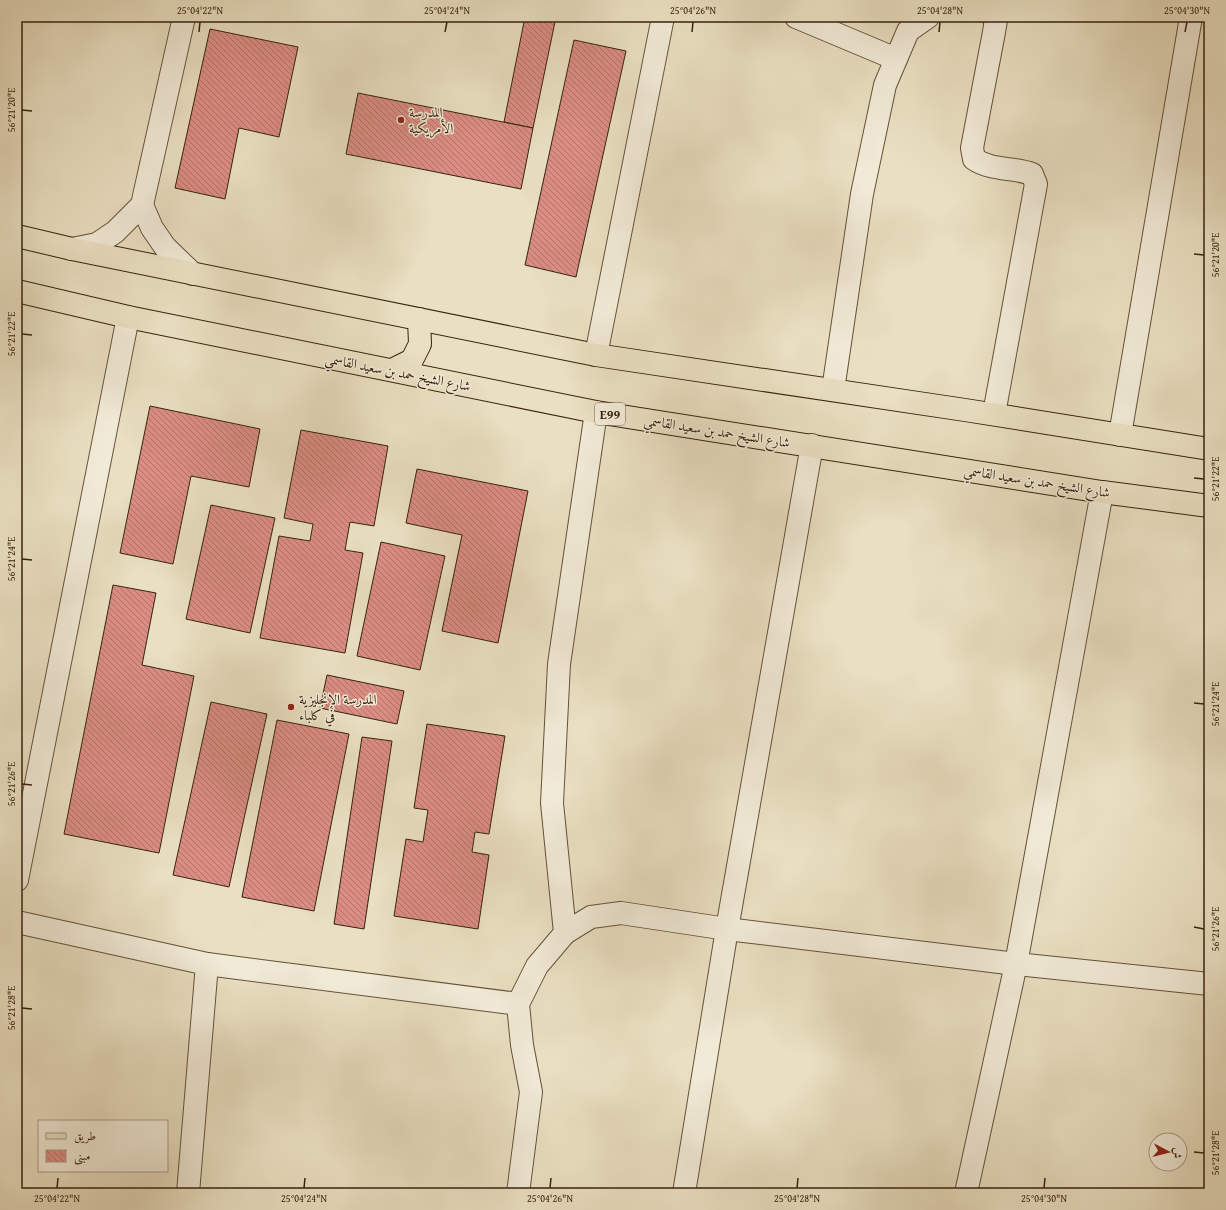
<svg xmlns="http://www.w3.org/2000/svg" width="1226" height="1210" font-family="'Gentium Book Plus',Amiri,serif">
  <defs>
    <pattern id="building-back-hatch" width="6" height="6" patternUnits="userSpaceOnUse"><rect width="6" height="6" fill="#db8d83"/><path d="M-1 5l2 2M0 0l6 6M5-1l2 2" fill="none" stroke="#b2736a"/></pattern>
  </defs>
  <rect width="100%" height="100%" fill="#e9dfc1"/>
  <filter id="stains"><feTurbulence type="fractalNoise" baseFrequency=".005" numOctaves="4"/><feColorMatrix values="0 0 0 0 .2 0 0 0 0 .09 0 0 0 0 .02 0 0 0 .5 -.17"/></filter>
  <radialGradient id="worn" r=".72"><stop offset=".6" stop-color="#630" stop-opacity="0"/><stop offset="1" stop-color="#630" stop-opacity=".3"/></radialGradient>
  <g fill="url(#building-back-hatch)" stroke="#37230c">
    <path d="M247,17h21v3z"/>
    <path d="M525,17h31l-23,111 -29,-6z"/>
    <path d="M210,29l88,18 -19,90 -40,-9 -14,71 -50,-11z"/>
    <path d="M574,40l52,11 -50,226 -51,-12z"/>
    <path d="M358,93l175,35 -12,61 -175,-35z"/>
    <path d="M150,406l110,23 -11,58 -58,-11 -18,88 -53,-11z"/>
    <path d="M301,430l87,16 -14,80 -24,-4 -5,28 18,3 -18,100 -85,-15 19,-102 31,5 3,-17 -29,-6z"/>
    <path d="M417,469l111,22 -30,152 -56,-12 20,-96 -56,-12z"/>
    <path d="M211,505l64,13 -25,115 -64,-14z"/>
    <path d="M381,542l64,14 -25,114 -63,-14z"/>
    <path d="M113,585l43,8 -14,72 52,11 -35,177 -95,-19z"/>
    <path d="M327,675l77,16 -7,33 -77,-16z"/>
    <path d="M211,702l56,12 -38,173 -56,-12z"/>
    <path d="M277,720l72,14 -35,177 -72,-14z"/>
    <path d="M427,724l78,12 -16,98 -14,-2 -3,20 17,3 -11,74 -84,-13 12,-77 17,3 5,-32 -14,-2z"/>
    <path d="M362,737l30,4 -28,188 -30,-5z"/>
  </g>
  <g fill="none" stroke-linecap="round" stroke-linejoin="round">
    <g stroke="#645239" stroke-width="24">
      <g id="minor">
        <path d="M796,17l100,42"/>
        <path d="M993,17l3,3 -2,12 -22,116 2,11c18,12 39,8 58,15l4,10 -42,230"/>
        <path d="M142,205l10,23 13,19 28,27"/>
        <path d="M72,249l25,-5 18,-12 27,-27 42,-188"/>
        <path d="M596,355l67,-338"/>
        <path d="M833,390l29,-196 23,-109 23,-54 20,-14"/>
        <path d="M1120,435l71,-418"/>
        <path d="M17,880l111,-563"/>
        <path d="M17,922l190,42 311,40"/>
        <path d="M565,933l26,-16 30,-4 106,16 289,35 193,20"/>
        <path d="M188,1193l19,-229"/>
        <path d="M518,1193l13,-101 -9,-47 -4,-41 19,-38 28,-33 -13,-130 7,-139 37,-252"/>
        <path d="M684,1193l43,-264 85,-484"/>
        <path d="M966,1193l50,-229 86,-472"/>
      </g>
    </g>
    <g stroke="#37230c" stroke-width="24">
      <g id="primary">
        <path d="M17,236l55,13 524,106 369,55 244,39"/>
        <path d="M17,291l111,26 468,95 506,80 107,14"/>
        <path d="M392,370l20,-10 8,-16 -1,-25"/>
      </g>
    </g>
    <use href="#minor" stroke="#f1ead7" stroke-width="22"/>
    <use href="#primary" stroke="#e9dfc1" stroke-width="22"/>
  </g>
  <path fill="none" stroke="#37230c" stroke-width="1.5" d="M199,32l1,-10M445,32l2,-10M692,32l1,-10M939,32l1,-10M1185,32l2,-10M22,110l10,1M1194,254l10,1M22,334l10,1M1194,478l10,1M22,559l10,1M1194,703l10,1M22,784l10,1M1194,927l10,2M22,1008l10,1M1194,1152l10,1M57,1188l1,-10M304,1188l1,-10M550,1188l1,-10M797,1188l1,-10M1044,1188l1,-10"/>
  <g fill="#8f2418" stroke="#f1ead7" stroke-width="1.5">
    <circle cx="401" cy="120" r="4"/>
    <circle cx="291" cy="707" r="4"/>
  </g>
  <g text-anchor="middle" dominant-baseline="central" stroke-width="3" stroke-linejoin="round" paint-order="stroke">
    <rect fill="#f1ead7" stroke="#6f5f49" stroke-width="1" x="595" y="403" width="30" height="22" rx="3"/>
    <g font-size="13" font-weight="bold" fill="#37230c">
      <text x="610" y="414">E99</text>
    </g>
    <g font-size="14" fill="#37230c" stroke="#f1ead7" text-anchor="start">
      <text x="409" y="112">المدرسة<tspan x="409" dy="16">الأمريكية</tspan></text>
      <text x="299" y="699">المدرسة الإنجليزية<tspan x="299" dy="16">في كلباء</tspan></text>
    </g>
    <g font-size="14" fill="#37230c" stroke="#f1ead7">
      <text transform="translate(398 372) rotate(11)">شارع الشيخ حمد بن سعيد القاسمي</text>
      <text transform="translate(717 431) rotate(9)">شارع الشيخ حمد بن سعيد القاسمي</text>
      <text transform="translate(1037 481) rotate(9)">شارع الشيخ حمد بن سعيد القاسمي</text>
    </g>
  </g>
  <rect width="1226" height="1210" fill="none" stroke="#e9dfc1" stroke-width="44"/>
  <rect x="38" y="1120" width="130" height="52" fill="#f1ead7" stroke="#a79a86"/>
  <rect x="46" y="1133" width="20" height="6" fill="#e9dfc1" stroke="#a79a86"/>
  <text x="74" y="1140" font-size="12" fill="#37230c">طريق</text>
  <rect x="46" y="1150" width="20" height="12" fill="url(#building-back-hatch)" stroke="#a79a86"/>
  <text x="74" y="1160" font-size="12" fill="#37230c">مبنى</text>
  <g transform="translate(1168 1152) rotate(97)"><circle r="19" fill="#f1ead7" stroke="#a79a86"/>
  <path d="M0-3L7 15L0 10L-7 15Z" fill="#8f2418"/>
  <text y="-6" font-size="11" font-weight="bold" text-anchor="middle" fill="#37230c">ش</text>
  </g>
  <rect x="22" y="22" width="1182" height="1166" fill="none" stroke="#37230c" stroke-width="1.5"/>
  <g font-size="10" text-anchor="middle" fill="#37230c">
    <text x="200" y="14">25°04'22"N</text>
    <text x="447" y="14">25°04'24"N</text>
    <text x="693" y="14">25°04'26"N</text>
    <text x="940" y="14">25°04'28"N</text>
    <text x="1187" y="14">25°04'30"N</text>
    <text transform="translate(11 110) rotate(-90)" y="4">56°21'20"E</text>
    <text transform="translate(1215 255) rotate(-90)" y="4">56°21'20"E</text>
    <text transform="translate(11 334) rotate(-90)" y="4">56°21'22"E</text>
    <text transform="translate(1215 479) rotate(-90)" y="4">56°21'22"E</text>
    <text transform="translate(11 559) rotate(-90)" y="4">56°21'24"E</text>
    <text transform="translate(1215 704) rotate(-90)" y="4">56°21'24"E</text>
    <text transform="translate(11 784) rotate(-90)" y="4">56°21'26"E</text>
    <text transform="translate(1215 929) rotate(-90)" y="4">56°21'26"E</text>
    <text transform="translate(11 1008) rotate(-90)" y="4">56°21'28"E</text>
    <text transform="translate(1215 1153) rotate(-90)" y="4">56°21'28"E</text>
    <text x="57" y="1202">25°04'22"N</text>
    <text x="304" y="1202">25°04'24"N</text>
    <text x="550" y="1202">25°04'26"N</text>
    <text x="797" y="1202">25°04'28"N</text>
    <text x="1044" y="1202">25°04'30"N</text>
  </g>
  <rect width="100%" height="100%" filter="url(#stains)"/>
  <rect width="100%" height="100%" fill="url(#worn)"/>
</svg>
